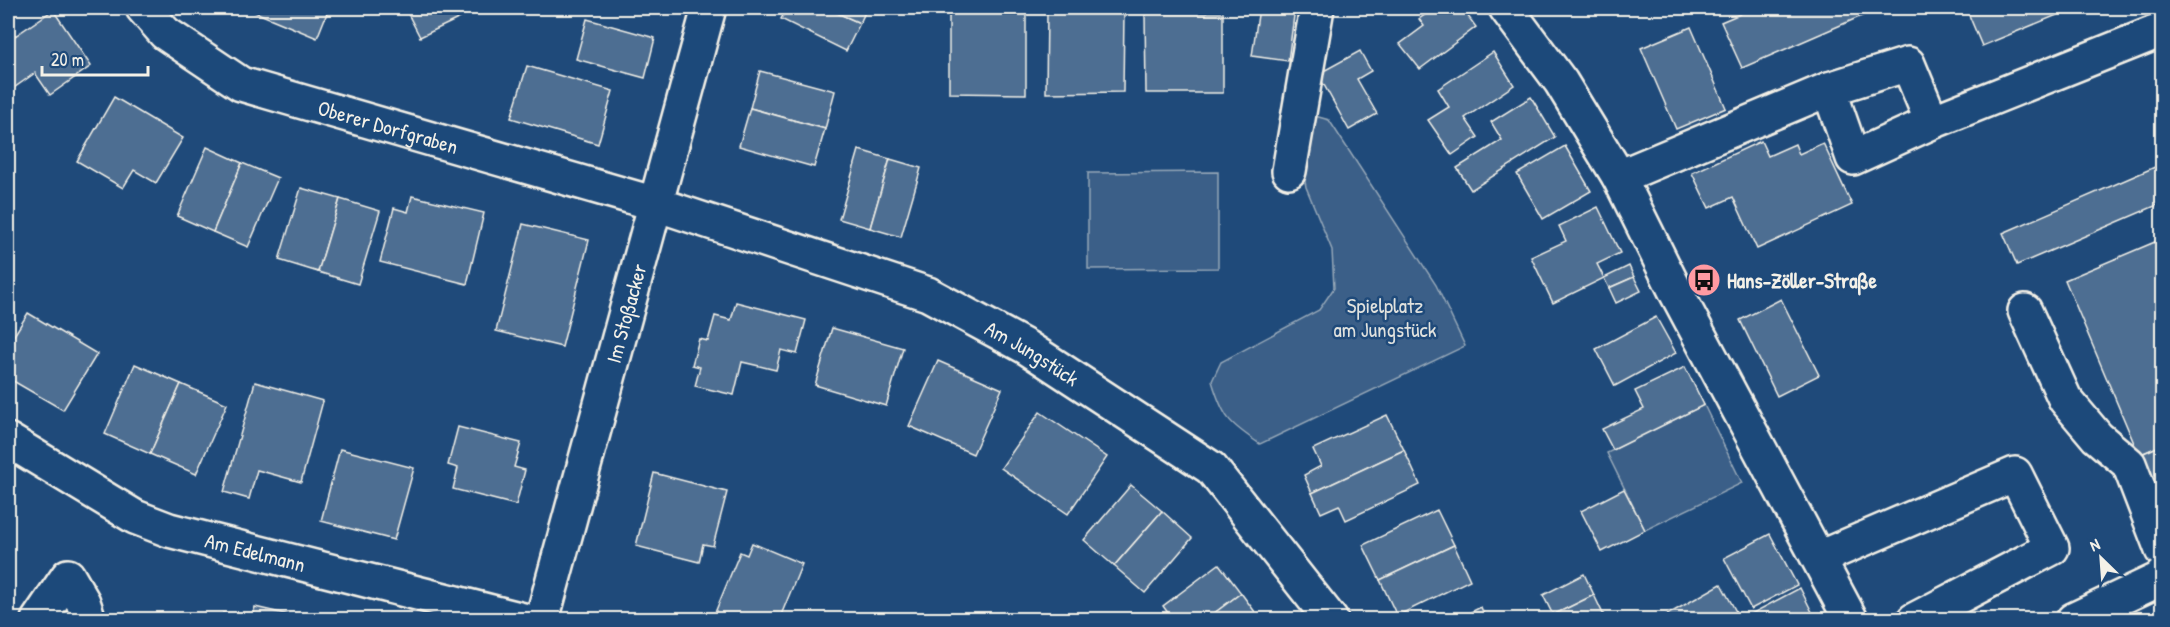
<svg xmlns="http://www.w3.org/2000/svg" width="2170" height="627" font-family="'Patrick Hand',sans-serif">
  <rect width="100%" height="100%" fill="#1f4a7a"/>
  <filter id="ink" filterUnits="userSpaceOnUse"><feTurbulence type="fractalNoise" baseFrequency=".0167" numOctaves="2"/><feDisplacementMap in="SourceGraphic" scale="12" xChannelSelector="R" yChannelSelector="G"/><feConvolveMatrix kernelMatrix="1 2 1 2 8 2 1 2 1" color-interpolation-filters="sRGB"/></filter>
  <g filter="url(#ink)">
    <g fill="#3a5f88" stroke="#97a8b8" stroke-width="1.5">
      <path d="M1315,116l14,4 107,165 29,61 -205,98c-32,-21 -37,-27 -48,-63l9,-19 98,-52 15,-22 -2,-38 -26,-63 -5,-27z"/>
      <path d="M1218,172v96l-130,1v-96z"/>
      <path d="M1704,405l38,78 -97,47 -38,-77z"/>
    </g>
    <g fill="#4d6e92" stroke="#f4f1e8" stroke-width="1.5">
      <path d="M257,8h72l-12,30 -62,-26z"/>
      <path d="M405,8h76l-61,29z"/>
      <path d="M787,8h39l34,15 -14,28 -65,-32z"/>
      <path d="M826,8h41l-7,15z"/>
      <path d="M1259,8h36l-7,53 -36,-5z"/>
      <path d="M1435,8h27l14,19 -56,42 -20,-25 24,-18 -5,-7z"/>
      <path d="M1754,8h126l-138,60 -21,-46z"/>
      <path d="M1966,8h108l-92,38z"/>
      <path d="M53,10l38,56 -41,29 -15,-22 -27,19v-51z"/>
      <path d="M1047,12h77l-1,80 -77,1z"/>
      <path d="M949,13l77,1v80l-77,-1z"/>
      <path d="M1145,13h78v80h-77z"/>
      <path d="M587,19l68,19 -10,40 -69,-19z"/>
      <path d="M1691,27l35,81 -50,21 -35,-81z"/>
      <path d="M1360,51l11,20 -14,8 20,35 -28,16 -31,-56z"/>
      <path d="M1493,52l21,33 -49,33 13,19 -26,18 -24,-35 21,-13 -11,-18z"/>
      <path d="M527,66l86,25 -15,53 -87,-26z"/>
      <path d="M760,71l75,20 -10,38 -75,-21z"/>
      <path d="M114,97l69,41 -27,45 -22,-13 -11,18 -46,-27z"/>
      <path d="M1531,97l24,40 -84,53 -14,-22 45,-28 -11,-18z"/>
      <path d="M750,108l75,21 -11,38 -75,-21z"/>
      <path d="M1761,141l7,15 27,-12 4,10 24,-11 29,62 -95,44 -24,-52 -24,11 -17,-35z"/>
      <path d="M1565,146l26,45 -48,28 -26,-45z"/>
      <path d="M207,147l35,16 -29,69 -36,-16z"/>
      <path d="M859,150l31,9 -20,69 -31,-9z"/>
      <path d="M890,159l31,9 -20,69 -31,-9z"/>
      <path d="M242,163l36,15 -30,69 -35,-15z"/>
      <path d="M2162,164v39l-145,62 -14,-32z"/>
      <path d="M301,188l39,11 -22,73 -39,-12z"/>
      <path d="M412,196l72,17 -17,71 -87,-22 14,-54 14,4z"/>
      <path d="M340,199l40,12 -22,73 -40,-12z"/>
      <path d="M1598,207l22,46 -23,11 7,14 -51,25 -22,-46 35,-16 -7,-15z"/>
      <path d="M523,224l66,16 -27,107 -66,-16z"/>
      <path d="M2162,239v206l-23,10 -74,-175z"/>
      <path d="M1629,266l5,11 -25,11 -5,-10z"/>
      <path d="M1634,277l7,14 -25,12 -7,-15z"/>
      <path d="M1781,299l38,76 -42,21 -37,-76z"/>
      <path d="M736,302l70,18 -9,34 -16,-4 -5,20 -34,-8 -8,33 -39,-9 5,-19 -8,-2 7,-26 9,2 7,-25 16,4z"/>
      <path d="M28,313l69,41 -34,56 -55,-32v-37l2,1z"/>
      <path d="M1656,317l20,36 -61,33 -19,-37z"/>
      <path d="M832,328l71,20 -17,58 -71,-21z"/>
      <path d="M938,361l64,28 -29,65 -64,-28z"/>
      <path d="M135,364l46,20 -31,70 -45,-20z"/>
      <path d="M1685,367l19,38 -91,45 -11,-21 42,-20 -9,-18z"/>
      <path d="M255,382l68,19 -22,81 -44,-12 -8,29 -25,-7z"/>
      <path d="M181,384l46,20 -31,70 -46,-20z"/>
      <path d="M1040,412l67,45 -39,57 -67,-46z"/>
      <path d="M1387,415l17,35 -92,43 -8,-18 17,-9 -8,-17z"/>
      <path d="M458,427l63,16 -7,24 11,3 -9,35 -63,-16 5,-21 -10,-3z"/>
      <path d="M2162,445v65l-23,-55z"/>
      <path d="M340,449l74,19 -20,72 -73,-19z"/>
      <path d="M1404,450l16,35 -74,35 -7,-15 -18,8 -9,-20z"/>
      <path d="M654,473l73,19 -14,54 -10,-2 -4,18 -63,-16z"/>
      <path d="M1131,485l31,26 -48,55 -30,-26z"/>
      <path d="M1624,489l21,41 -43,22 -21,-41z"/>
      <path d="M1437,510l17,35 -74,35 -17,-35z"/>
      <path d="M1162,511l30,27 -47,55 -31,-27z"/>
      <path d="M1770,534l27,51 -46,24 -27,-51z"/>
      <path d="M752,543l50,21 -23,56h-67l28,-68 7,3z"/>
      <path d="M1454,545l16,35 -73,36 -17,-36z"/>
      <path d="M1219,564l22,29 -36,27h-32l-10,-14z"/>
      <path d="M1584,574l10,21 -41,20 -10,-20z"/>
      <path d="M1721,584l19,35 -82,1z"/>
      <path d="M1800,588l16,32h-62l-3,-6z"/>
      <path d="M1241,593l20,27h-56z"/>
      <path d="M1594,595l10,21 -7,4h-42l-2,-5z"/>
      <path d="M255,607l56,13h-89l1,-7 29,6z"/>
      <path d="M1481,607l5,13h-31z"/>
    </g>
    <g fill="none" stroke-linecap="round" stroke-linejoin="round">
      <g stroke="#f4f1e8" stroke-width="38">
        <g id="minor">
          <path id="s1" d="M143,8l22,25 76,51 415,120 272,90 98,53 185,121 120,152"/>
          <path d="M1506,8l55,74 58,95 57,115 175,328"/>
          <path d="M1932,122l-24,-58 -79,25 24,69 79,-36 230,-92"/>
          <path d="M1289,171l28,-163"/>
          <path d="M1619,177l210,-88"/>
          <path d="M2025,311l40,88 32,38 32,27 33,86"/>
          <path id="s2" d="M8,440l127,77 34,13 354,90"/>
          <path d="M1819,558l196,-84 37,74 -138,72"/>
          <path d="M38,620l30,-44 15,26 6,18"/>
          <path id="s3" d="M542,620l167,-612"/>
          <path d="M2073,620l87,-41 2,-3"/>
        </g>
      </g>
      <use href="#minor" stroke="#1f4a7a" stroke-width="33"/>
    </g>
  </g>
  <defs>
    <g id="bus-disc" transform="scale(1.725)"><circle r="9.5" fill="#ff9aa2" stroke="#1f4a7a"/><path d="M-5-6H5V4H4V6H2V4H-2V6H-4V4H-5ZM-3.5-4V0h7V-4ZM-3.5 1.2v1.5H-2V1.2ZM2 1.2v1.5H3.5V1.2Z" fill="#111"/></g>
  </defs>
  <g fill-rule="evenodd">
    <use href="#bus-disc" x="1704" y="280"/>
  </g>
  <g text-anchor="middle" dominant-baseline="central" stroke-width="5" stroke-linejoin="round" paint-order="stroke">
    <g font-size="21" fill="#f4f1e8" stroke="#1f4a7a">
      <text stroke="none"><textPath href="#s1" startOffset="278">Oberer Dorfgraben</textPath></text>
      <text stroke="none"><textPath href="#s3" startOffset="318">Im Stoßacker</textPath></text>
      <text stroke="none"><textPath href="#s1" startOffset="963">Am Jungstück</textPath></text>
      <text stroke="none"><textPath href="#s2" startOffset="274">Am Edelmann</textPath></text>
    </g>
    <g font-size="21" font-weight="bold" fill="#f4f1e8" stroke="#1f4a7a" text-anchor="start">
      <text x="1727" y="280">Hans-Zöller-Straße</text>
    </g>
    <g font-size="21" fill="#e1e2de" stroke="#1f4a7a">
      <text x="1385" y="305">Spielplatz<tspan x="1385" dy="24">am Jungstück</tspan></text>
    </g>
  </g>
  <rect width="2170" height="627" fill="none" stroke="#1f4a7a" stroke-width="30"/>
  <rect x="15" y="15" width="2140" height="597" fill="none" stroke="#f4f1e8" stroke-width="2" filter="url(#ink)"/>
  <g transform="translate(2101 558) rotate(335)" stroke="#1f4a7a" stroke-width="4.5" paint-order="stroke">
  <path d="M0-4.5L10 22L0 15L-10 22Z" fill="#f4f1e8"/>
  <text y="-9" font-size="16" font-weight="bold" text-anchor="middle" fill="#f4f1e8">N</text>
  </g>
  <path d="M42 66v9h106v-9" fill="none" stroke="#f4f1e8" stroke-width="3"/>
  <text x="51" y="66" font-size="18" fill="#f4f1e8" stroke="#1f4a7a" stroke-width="4.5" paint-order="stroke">20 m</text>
</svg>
